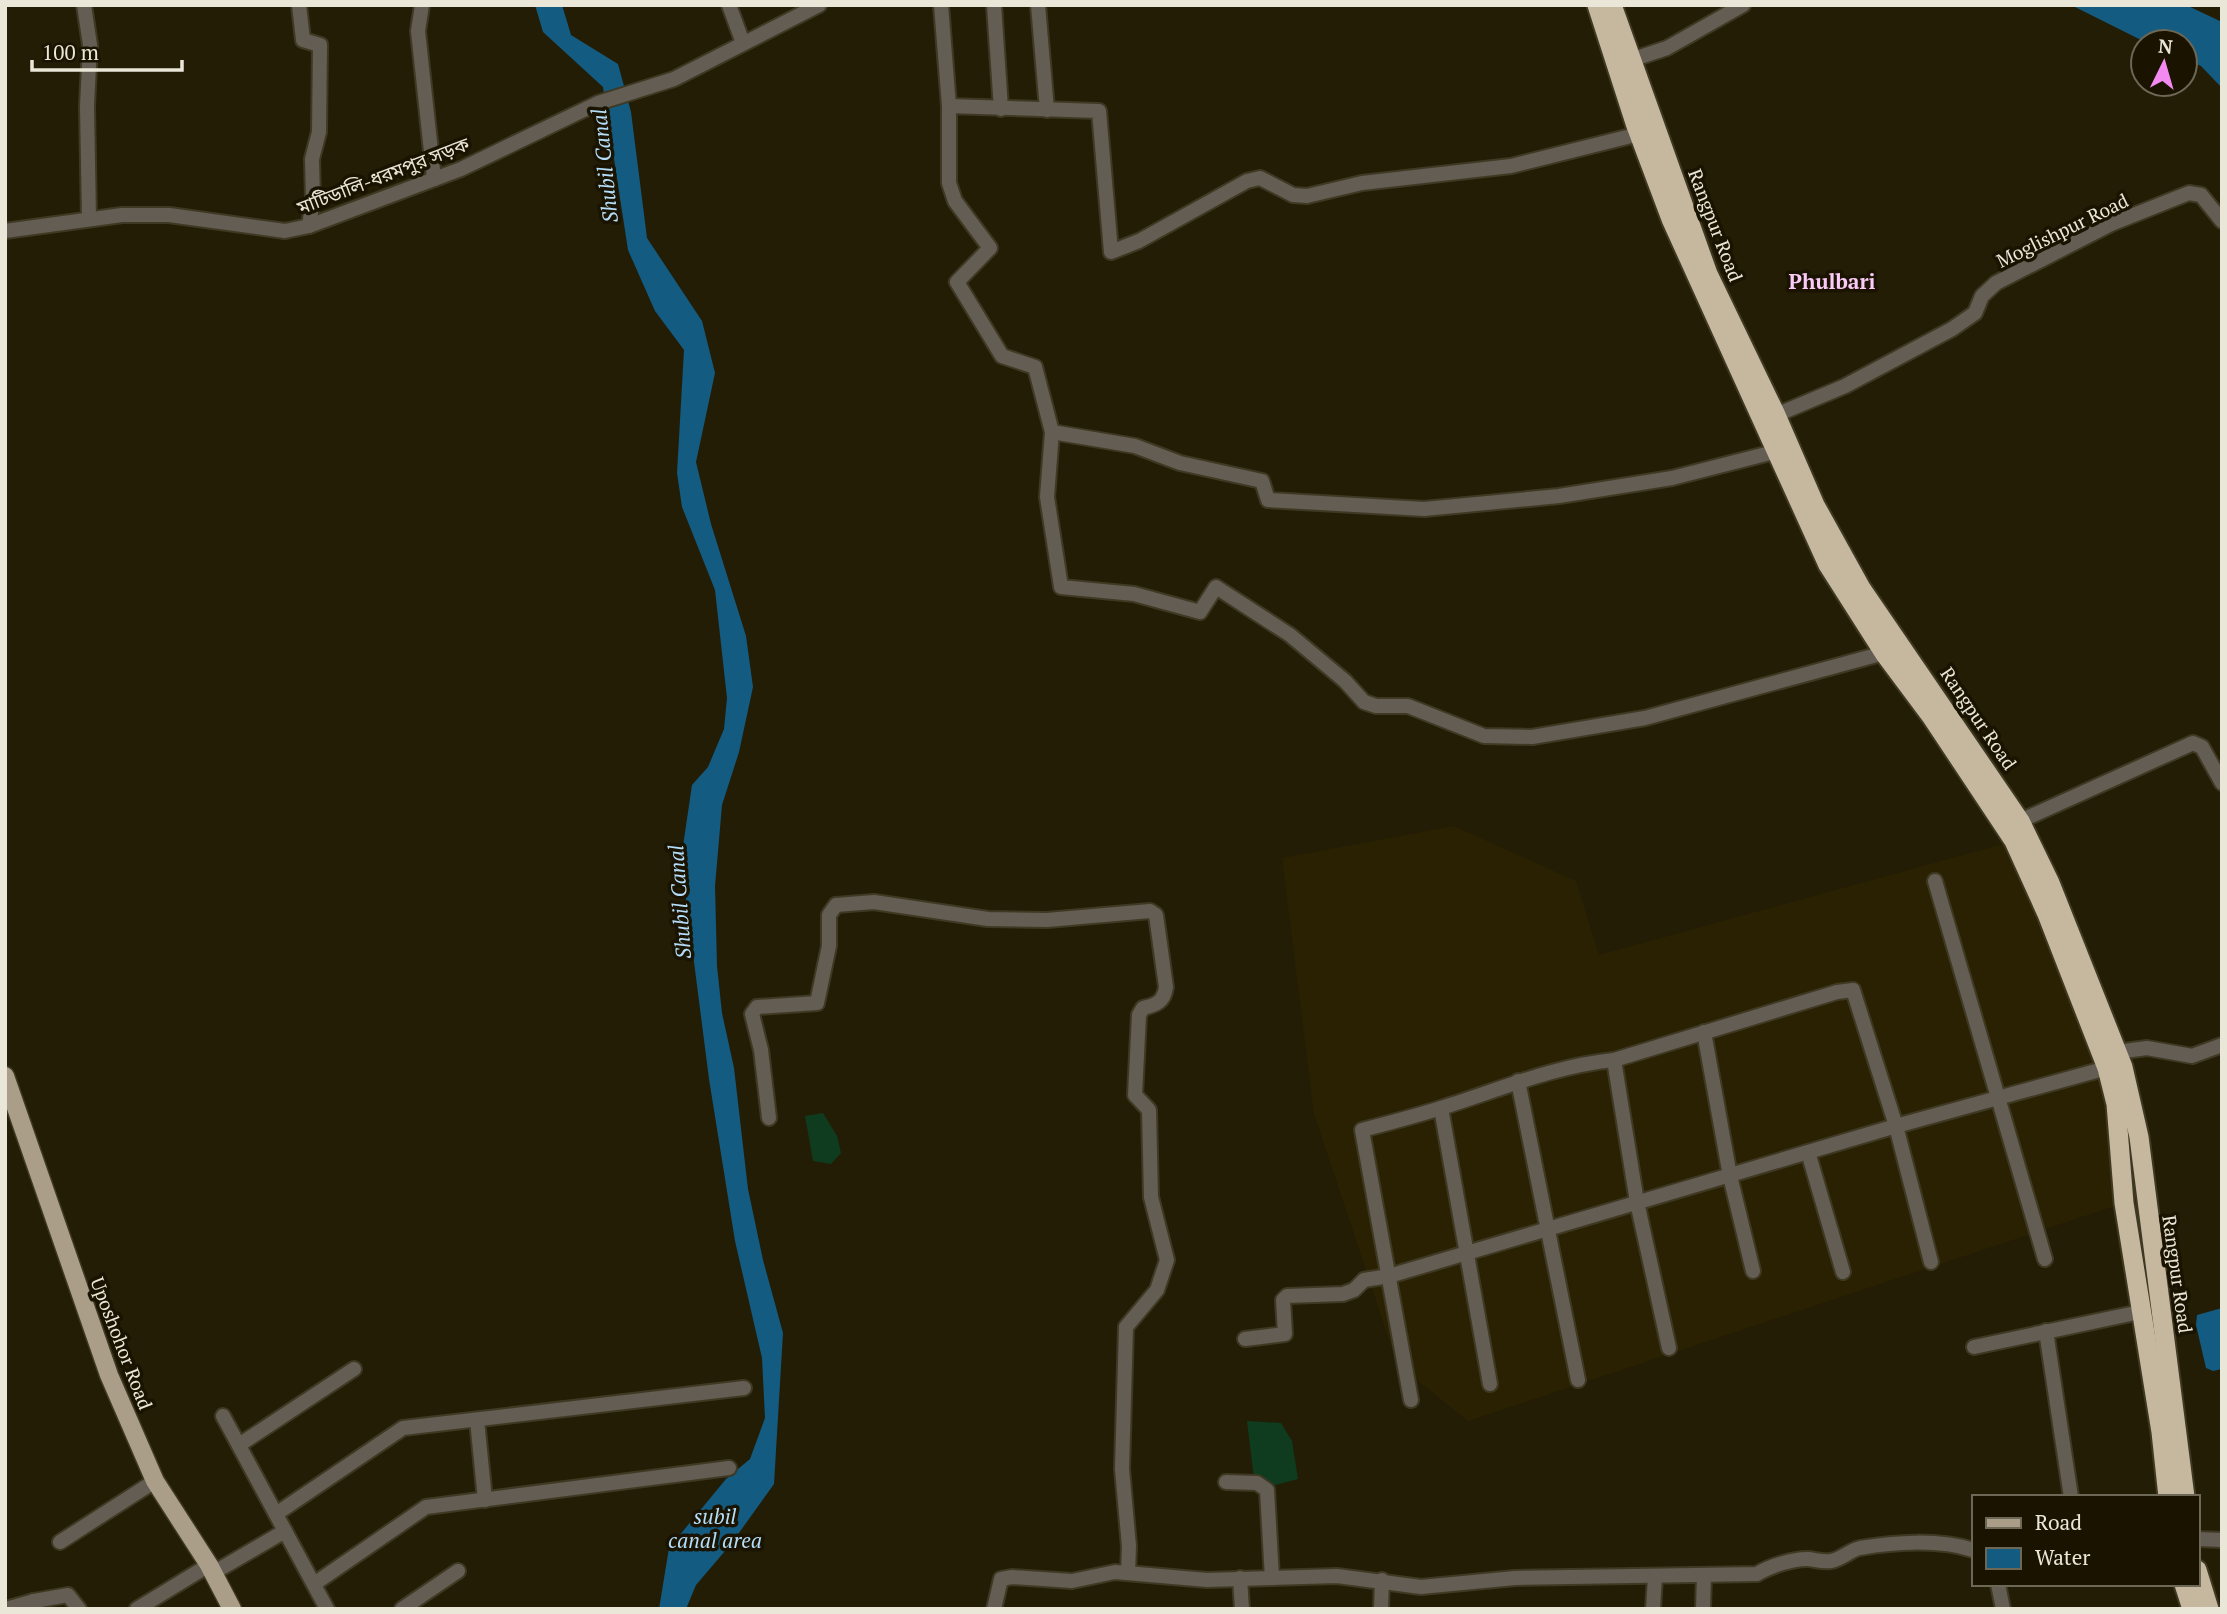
<svg xmlns="http://www.w3.org/2000/svg" width="2227" height="1614" font-family="'PT Serif','Noto Sans Bengali',serif">
  <rect width="100%" height="100%" fill="#231d06"/>
  <path fill="#2a2102" d="M1454,826l122,55 23,74 415,-114 93,227 17,135 -656,218 -71,-57 -83,-250 -32,-256z"/>
  <g fill="#0f3c1e">
    <path d="M823,1113l14,23 4,17 -10,11 -18,-3 -8,-45z"/>
    <path d="M1247,1421l34,2 11,18 6,38 -30,8 -14,-8z"/>
  </g>
  <g fill="#135b81">
    <path d="M535,5h27l9,30 47,29 13,48 16,126 55,83 13,52 -19,89 15,62 35,112 7,51 -14,65 -17,53 -7,81 2,80 5,47 12,55 14,121 15,71 20,73 -9,151 -43,60 -35,41 -10,24h-27l10,-61 57,-69 24,-20 15,-41 -3,-60 -27,-117 -26,-162 -26,-203v-30l9,-61 16,-18 16,-38 3,-31 -12,-108 -33,-83 -5,-34 7,-123 -29,-39 -27,-61 -25,-163 -60,-55z"/>
    <path d="M2071,5h115l36,17v66l-21,-22 -16,-7v-17h-40z"/>
    <path d="M2222,1308v61l-9,2 -7,-3 -10,-43 1,-10z"/>
  </g>
  <g fill="none" stroke-linecap="round" stroke-linejoin="round">
    <g stroke="#3f3923" stroke-width="18">
      <g id="minor">
        <path d="M84,5l6,40 -3,61 2,113"/>
        <path d="M299,5l4,35 17,5 -1,87 -7,27 1,40 -4,27"/>
        <path d="M422,5l-4,26 16,148"/>
        <path d="M729,5l14,38"/>
        <path d="M941,5l8,101v77l6,18 35,47 -33,34 45,74 33,11 17,65 -5,65 14,90 73,7 66,18 16,-25 74,48 55,46 19,21 12,4h32l76,30 48,1 113,-19 239,-65"/>
        <path d="M994,5l7,104"/>
        <path d="M1038,5l9,105"/>
        <path d="M1631,60l36,-12 76,-43"/>
        <path d="M949,106l150,5 12,141 28,-11 108,-60 13,-3 33,17 14,1 55,-13 149,-17 128,-32"/>
        <path d="M5,231l117,-16h47l116,16 24,-5 152,-57 137,-66 76,-24 145,-74"/>
        <path d="M1776,415l69,-29 107,-57 23,-16 7,-17 14,-13 115,-59 78,-31 12,2 21,26"/>
        <path d="M1052,432l83,14 45,17 82,18 6,19 156,9 135,-13 113,-18 102,-26"/>
        <path d="M2020,821l173,-78 9,4 20,36"/>
        <path d="M1935,881l110,378"/>
        <path d="M1704,1032l26,144 23,95"/>
        <path d="M2117,1052l30,-4 45,8 30,-11"/>
        <path d="M1614,1060l23,142 32,146"/>
        <path d="M1518,1081l60,299"/>
        <path d="M1441,1108l49,276"/>
        <path d="M769,1118l-8,-68 -9,-36 5,-7 60,-4 12,-57v-31l7,-10 38,-3 114,17 59,1 103,-9 6,4 10,72c-2,15 -10,18 -23,21l-4,7 -4,80 14,15 2,87 16,63 -10,30 -31,37 -4,142 7,77 -1,27"/>
        <path d="M1808,1152l35,120"/>
        <path d="M2046,1331l25,166"/>
        <path d="M1245,1339l40,-5 -2,-34 4,-4 56,-2 11,-4 10,-10 25,-4 507,-150 211,-58"/>
        <path d="M1974,1347l166,-35"/>
        <path d="M1411,1400l-49,-270c27,-7 53,-14 79,-22 58,-18 112,-42 173,-48l223,-68 16,-2 43,136 35,136"/>
        <path d="M223,1416l104,193"/>
        <path d="M477,1420l8,80"/>
        <path d="M239,1445l115,-76"/>
        <path d="M1226,1482l31,1 10,7 5,88"/>
        <path d="M276,1514l127,-86 341,-40"/>
        <path d="M2197,1539l25,1"/>
        <path d="M60,1542l95,-61"/>
        <path d="M213,1573l72,-42"/>
        <path d="M1240,1578l2,31"/>
        <path d="M314,1584l112,-77 303,-39"/>
        <path d="M1998,1584l5,25"/>
        <path d="M6,1609l28,-8"/>
        <path d="M34,1609v-8l34,-6 11,14"/>
        <path d="M137,1609l72,-44"/>
        <path d="M402,1609l56,-38"/>
        <path d="M994,1609l7,-30 11,-2 60,4 43,-9 92,8 130,-4 84,11 94,-9 242,-4c13,-8 38,-16 52,-15 8,1 13,3 22,2 11,-2 19,-11 29,-13 34,-6 80,-9 113,2"/>
        <path d="M1381,1609l1,-29"/>
        <path d="M1653,1609l2,-32"/>
        <path d="M1703,1609l1,-34"/>
      </g>
    </g>
    <g stroke="#3f3923" stroke-width="21">
      <path id="major" d="M5,1076l104,299 46,106 54,84 23,44"/>
    </g>
    <g stroke="#3f3923" stroke-width="23">
      <g id="highway">
        <path d="M1597,5l39,121 35,93 157,346 56,88 47,63 83,125 33,73 60,154 9,36 8,99 37,229 7,65"/>
        <path d="M1612,5l96,269 68,141 39,90 46,83 159,233 30,62 73,184 16,70 46,360"/>
        <path d="M2197,1570l12,39"/>
        <path d="M2184,1584l8,25"/>
      </g>
    </g>
    <use href="#minor" stroke="#635d53" stroke-width="14"/>
    <use href="#major" stroke="#aa9e89" stroke-width="18"/>
    <use href="#highway" stroke="#c6b89e" stroke-width="19"/>
  </g>
  <g text-anchor="middle" dominant-baseline="central" stroke-width="7" stroke-linejoin="round" paint-order="stroke">
    <g font-size="19" fill="#eae6d8" stroke="#1a1300">
      <text transform="translate(383 175) rotate(-21)">মাটিডালি-ধরমপুর সড়ক</text>
      <text transform="translate(1716 225) rotate(69)">Rangpur Road</text>
      <text transform="translate(2062 230) rotate(-26)">Moglishpur Road</text>
      <text transform="translate(1979 718) rotate(56)">Rangpur Road</text>
      <text transform="translate(2178 1274) rotate(82)">Rangpur Road</text>
      <text transform="translate(122 1343) rotate(69)">Uposhohor Road</text>
    </g>
    <g font-size="21" font-style="italic" fill="#b4ddf9" stroke="#1a1300">
      <text transform="translate(604 166) rotate(-96)">Shubil Canal</text>
      <text transform="translate(679 902) rotate(-94)">Shubil Canal</text>
      <text x="715" y="1516">subil<tspan x="715" dy="24">canal area</tspan></text>
    </g>
    <g font-size="21" font-weight="bold" fill="#facaf8" stroke="#1a1300">
      <text x="1832" y="281">Phulbari</text>
    </g>
  </g>
  <rect width="2227" height="1614" fill="none" stroke="#eae6d8" stroke-width="14"/>
  <rect x="1972" y="1495" width="228" height="91" fill="#1a1300" stroke="#6d6756" stroke-width="2"/>
  <rect x="1986" y="1518" width="35" height="10" fill="#aa9e89" stroke="#6d6756" stroke-width="2"/>
  <text x="2035" y="1530" font-size="21" fill="#eae6d8">Road</text>
  <rect x="1986" y="1548" width="35" height="21" fill="#135b81" stroke="#6d6756" stroke-width="2"/>
  <text x="2035" y="1565" font-size="21" fill="#eae6d8">Water</text>
  <g transform="translate(2164 63) rotate(5)"><circle r="33" fill="#1a1300" stroke="#6d6756" stroke-width="2"/>
  <path d="M0-5L12 26L0 18L-12 26Z" fill="#f38af2"/>
  <text y="-10" font-size="19" font-weight="bold" text-anchor="middle" fill="#eae6d8">N</text>
  </g>
  <path d="M32 60v10h150v-10" fill="none" stroke="#eae6d8" stroke-width="3.5"/>
  <text x="42" y="60" font-size="21" fill="#eae6d8" stroke="#1a1300" stroke-width="5" paint-order="stroke">100 m</text>
</svg>
